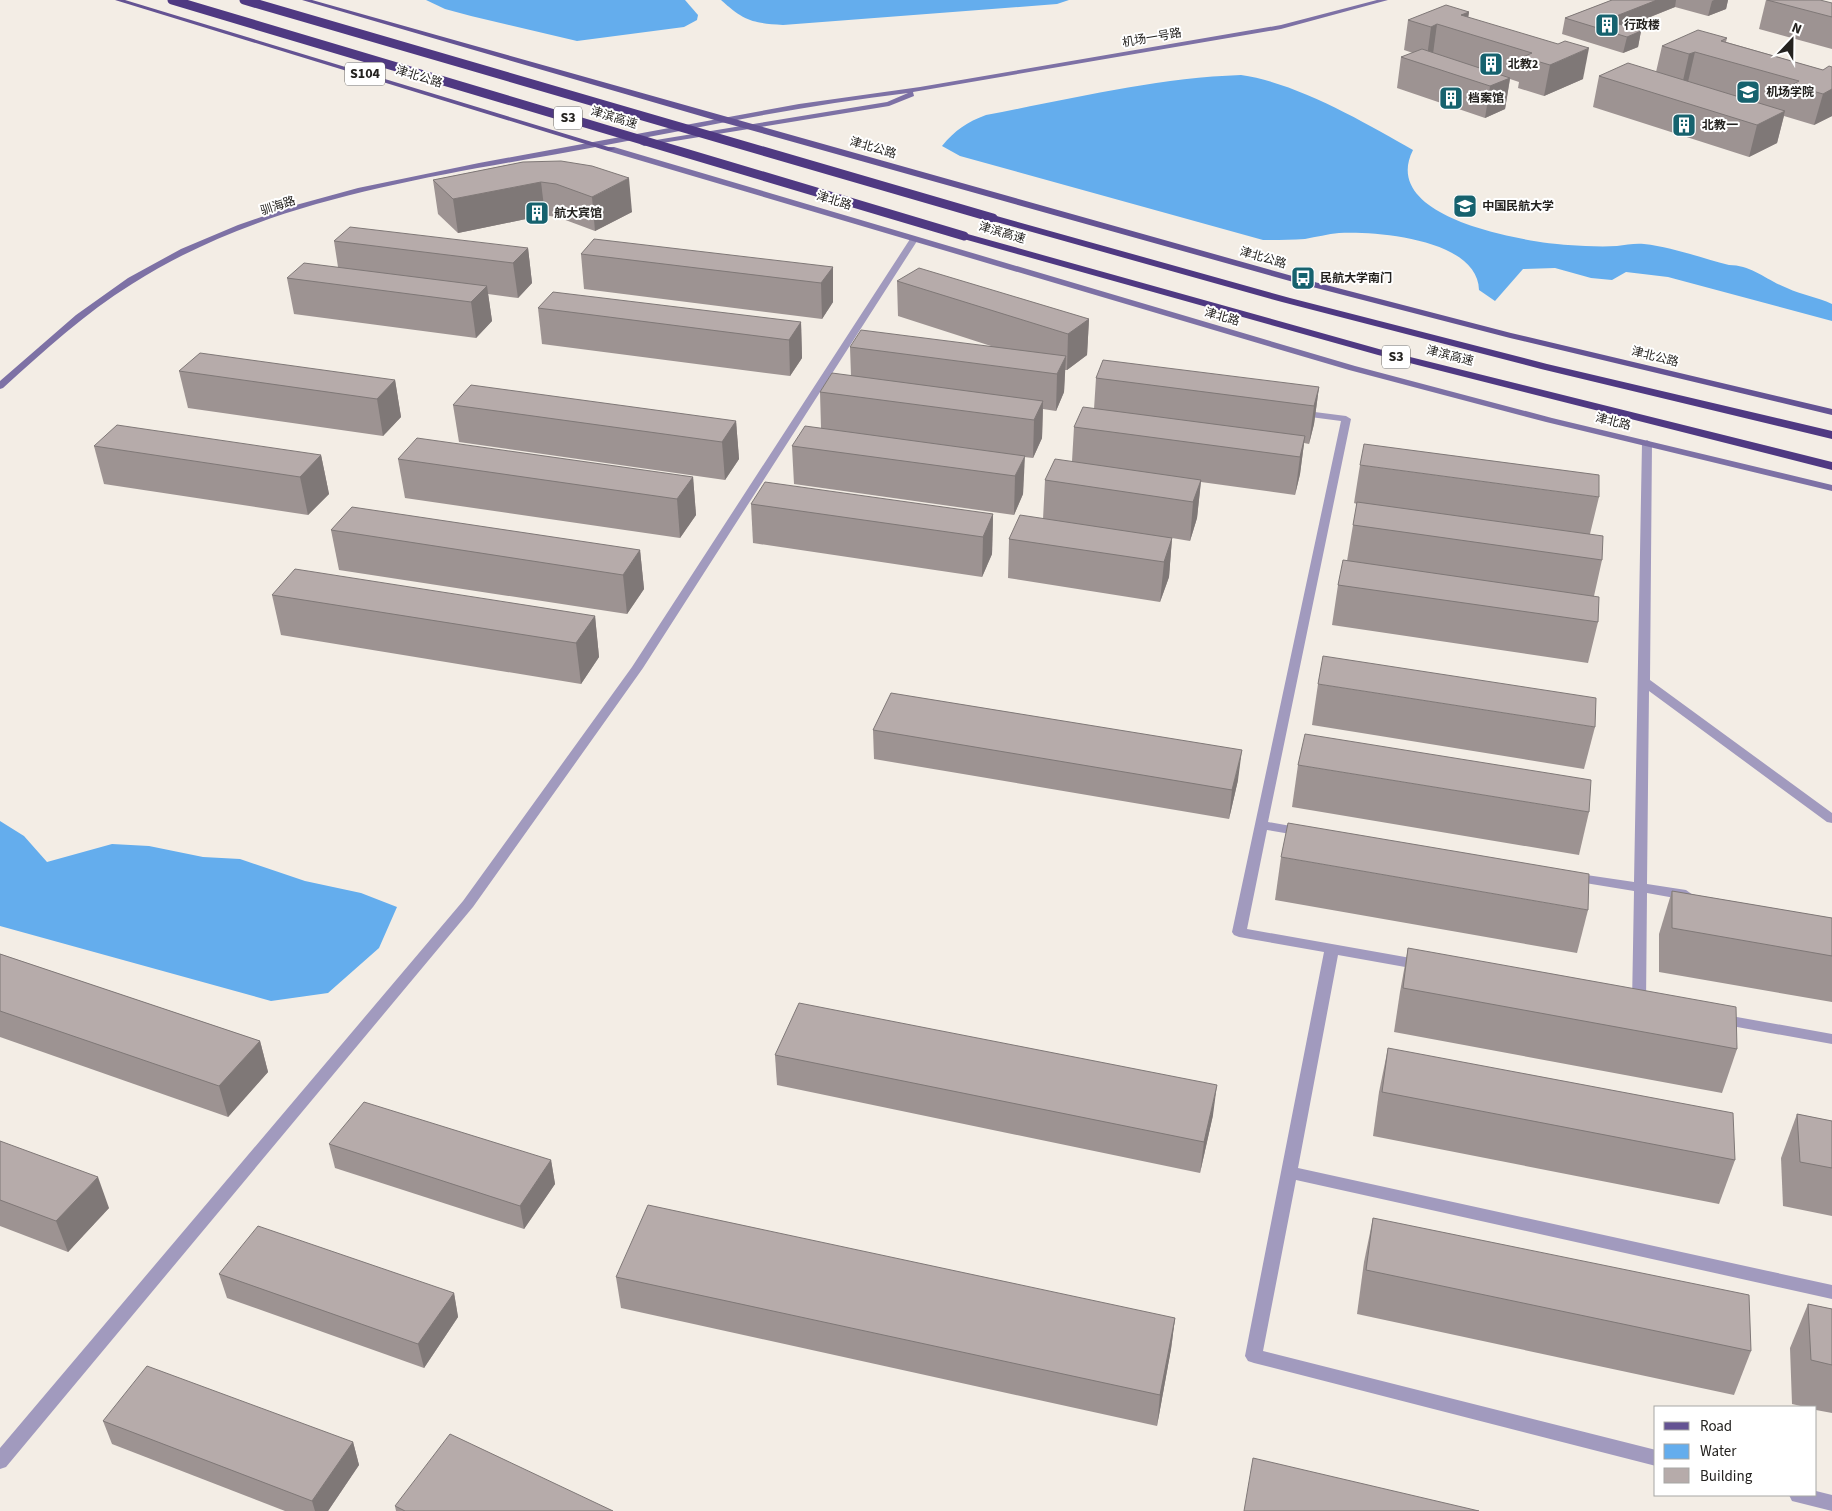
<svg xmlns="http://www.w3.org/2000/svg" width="1832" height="1511" font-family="'Source Sans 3','Noto Sans SC',sans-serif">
  <rect width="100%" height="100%" fill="#f3ede5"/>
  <g fill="#64aded">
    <path d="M426,0h259l13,15 -1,5 -13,7 -107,14 -106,-25 -26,-7z"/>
    <path d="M721,0h348l-12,4 -274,21c-31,-2 -39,-4 -62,-25z"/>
    <path d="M1241,75c56,8 123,47 172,75 -35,69 113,92 155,95 16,1 33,2 49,1 9,-1 18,-3 27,-2 28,3 57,14 85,21 23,0 37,15 58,23 15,7 30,9 45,16v17l-164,-44 -42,-5 -14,8 -21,-2 -36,-10 -32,1 -28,32 -16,-11c-1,-51 -103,-59 -140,-57 -11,1 -23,4 -34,6 -14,1 -28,1 -42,1l-303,-84 -18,-10c13,-16 25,-24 44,-31 85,-16 169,-37 255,-40z"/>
    <path d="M0,821l24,15 23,26 65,-18 37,2 54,11 37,2 65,22 56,12 36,14 -18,41 -51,45 -57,8 -271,-75z"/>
  </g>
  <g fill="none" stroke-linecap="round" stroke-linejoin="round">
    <g fill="#a19abe" fill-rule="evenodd">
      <path d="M912,236l7,2 -276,430 -170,239 -467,560 -6,2v-21l463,-547 169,-234z"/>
      <path d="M1299,410l47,6 5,3 -83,403 34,6 7,4 -7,4 -35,-6 -20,99 175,31 5,2 2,3 -2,3 -5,2 -84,-15 -40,213 534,117v14l-536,-119 -33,171 393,99v16l-402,-103 -6,-2 -3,-5 79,-404 -85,-15 -5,-2 -2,-3 109,-511 -46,-6 -1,-2z"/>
      <path d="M1647,440l5,3 -2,237 182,133v10l-5,-1 -178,-131 -2,193 39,6 7,5 -7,5 -39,-7 -1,111 -2,4h-10l-2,-4 2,-113 -61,-10 -7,-4 7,-4 61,9 8,-439z"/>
      <path d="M1720,1014l112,20v10l-117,-21 -2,-4 2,-4z"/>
      <path d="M1816,1491l16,4v16l-40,-10 -3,-6h27z"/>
    </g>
    <g fill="#7d71a5" fill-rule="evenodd">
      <path d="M1377,0h11l-107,29 -368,63 1,4 -25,10 -245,40 -4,-2 4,-2 243,-40 21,-9c-104,12 -205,34 -307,53 -159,30 -330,49 -469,138 -47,29 -88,67 -129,104l-3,1v-8l76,-66 52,-37 53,-29 57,-24 58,-20 62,-17 121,-25 320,-59 121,-17 361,-62z"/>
      <path d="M608,147h6l741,219 197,52 280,67v6l-286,-69 -197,-52 -741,-219z"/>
    </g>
    <g fill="#645393" fill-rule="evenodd">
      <path d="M115,0h10l490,149 -7,2z"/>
      <path d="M302,0h10l991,279 208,54 321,76v6l-322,-77 -213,-55 -579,-162z"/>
    </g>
    <g fill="#4f3982" fill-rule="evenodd">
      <path d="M993,215l297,83 257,66 285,67v8l-291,-70 -259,-67 -293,-82v-4z"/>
      <path d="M964,233l422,118 446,111v8l-454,-115 -418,-117 -1,-2z"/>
    </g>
    <g stroke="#4f3982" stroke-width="9">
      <path d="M172,0l792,236"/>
      <path d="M244,0l749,218"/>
    </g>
  </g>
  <g fill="#9d9392">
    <path d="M1612,0h116l-2,9 -18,7 -33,-9 -49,20 15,4 -3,16 -15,6 -61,-19 3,-16z"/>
    <path d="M1766,0l66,3v46l-73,-20z"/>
    <path d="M1469,12l-1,5 115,62 -39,17 -26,-8 1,-6 -9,-3 -5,30 -20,9 -88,-30 4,-31 12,-4 -9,-3 4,-30z"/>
    <path d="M1727,38l-1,4 97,28 9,-3v49l-18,9 -30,-9 -7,27 -28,14 -156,-50 6,-31 57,-4 6,-26z"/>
    <path d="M523,162l109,50 -37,19 -35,-13 -15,-3 -87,18 -20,-19 -5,-34z"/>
    <path d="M334,241l194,7 4,35 -14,15 -30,-4 4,27 -16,17 -182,-24 -7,-36 51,-11z"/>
    <path d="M581,254l252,13v35l-11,17 -238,-30z"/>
    <path d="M897,281l192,38 -2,36 -20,15h-2l-1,22 -8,19 -13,-2 -1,29 -9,20 -9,-1 -1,37 -9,21 -220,-31 -2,-38 29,-18 -1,-36 31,-16 -1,-29 141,-1 -93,-30z"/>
    <path d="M538,308l263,14 1,36 -12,18 -248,-32z"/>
    <path d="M179,371l216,9 6,37 -18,19 -195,-28z"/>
    <path d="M1096,378l223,9 -5,37 -5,20 -5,-1 -4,31 -5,21 -94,-13 -4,36 -7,23 -18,-3 -3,39 -9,25 -152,-24 1,-39 34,-20 2,-39 27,-19 2,-34 20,-18z"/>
    <path d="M453,405l283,16 3,38 -14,21 -266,-38z"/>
    <path d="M94,446l227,9 8,39 -21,21 -204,-31z"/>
    <path d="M398,459l295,18 3,38 -16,23 -275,-40z"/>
    <path d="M1360,465l239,32 -9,37 12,26 -8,36 4,26 -10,41 -256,-38 6,-40 9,-24 6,-36 4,-21 -3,-1z"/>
    <path d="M751,504l242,10 -1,40 -10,23 -229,-34z"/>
    <path d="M331,530l309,20 4,39 -17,25 -288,-44z"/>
    <path d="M272,595l323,21 4,41 -18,27 -300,-49z"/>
    <path d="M1318,684l277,43 -11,42 -272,-44z"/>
    <path d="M873,730l365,50 -9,39 -355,-60z"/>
    <path d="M1298,765l291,47 -10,43 -287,-48z"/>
    <path d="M1281,857l307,53 -11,43 -302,-53z"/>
    <path d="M1672,891l160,27v84l-173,-30v-38z"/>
    <path d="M1408,948l329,101 -15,44 -328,-61 6,-40z"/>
    <path d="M0,954l260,87 8,31 -40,45 -228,-80z"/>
    <path d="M1388,1048l347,112 -16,44 -346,-68 6,-44z"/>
    <path d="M775,1055l438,60 -13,58 -423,-88z"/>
    <path d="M1797,1114l35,7v95l-49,-10 -2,-48z"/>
    <path d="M0,1141l109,67 -41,44 -68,-26z"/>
    <path d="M329,1144l222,16 4,24 -31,45 -189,-61z"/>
    <path d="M1373,1218l378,133 -17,44 -377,-81 7,-52z"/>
    <path d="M219,1274l235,19 4,24 -34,51 -197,-70z"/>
    <path d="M616,1277l559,41 -4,31 -14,77 -536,-118z"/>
    <path d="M1808,1304l24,5v104l-16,-3v-3h-11l-13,-3 -2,-56z"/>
    <path d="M103,1421l250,21 6,23 -31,46h-43l-173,-67z"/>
    <path d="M395,1506l218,5h-217z"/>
  </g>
  <g fill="#7f7877">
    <path d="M1657,0h19l-1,7 -63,25 -6,-12z"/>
    <path d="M1714,0h14l-2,9 -18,7 4,-15z"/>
    <path d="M1469,12l-3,21 -5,-18z"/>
    <path d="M1437,24l-4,30 -6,3 4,-30z"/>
    <path d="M1641,31l-3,16 -15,6 4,-16z"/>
    <path d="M1589,48l-6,31 -39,17 6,-31z"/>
    <path d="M1695,52l-7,30 -6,3 7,-31z"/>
    <path d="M1510,78l-5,31 -20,9 5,-32z"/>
    <path d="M1832,89v27l-18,9 9,-31z"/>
    <path d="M1785,111l-8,32 -28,14 8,-32z"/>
    <path d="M629,178l3,34 -37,19 -3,-34z"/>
    <path d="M541,182l4,33 -87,18 -5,-34z"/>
    <path d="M528,248l4,35 -14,15 -5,-35z"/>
    <path d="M833,267v35l-11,17 -1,-36z"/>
    <path d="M487,286l5,35 -16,17 -5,-36z"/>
    <path d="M1089,319l-2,36 -20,15 1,-36z"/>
    <path d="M801,322l1,36 -12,18 -1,-36z"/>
    <path d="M1066,356l-2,36 -8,19 1,-37z"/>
    <path d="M395,380l6,37 -18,19 -6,-37z"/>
    <path d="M1319,387l-5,37 -5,20 5,-38z"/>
    <path d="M1043,401l-1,37 -9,20 1,-38z"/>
    <path d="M736,421l3,38 -14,21 -3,-38z"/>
    <path d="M1305,436l-5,38 -5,21 5,-38z"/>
    <path d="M321,455l8,39 -21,21 -8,-38z"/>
    <path d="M1025,456l-2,38 -9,21 1,-39z"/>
    <path d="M693,477l3,38 -16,23 -3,-39z"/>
    <path d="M1201,480l-4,38 -7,23 3,-39z"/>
    <path d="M993,514l-1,40 -10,23 1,-40z"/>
    <path d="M1172,538l-3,39 -9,25 4,-40z"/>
    <path d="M640,550l4,39 -17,25 -4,-39z"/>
    <path d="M595,616l4,41 -18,27 -5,-41z"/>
    <path d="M1242,750l-4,30 -9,39 3,-29z"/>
    <path d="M260,1041l8,31 -40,45 -9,-31z"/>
    <path d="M1217,1085l-4,30 -13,58 4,-31z"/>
    <path d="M551,1160l4,24 -31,45 -4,-23z"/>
    <path d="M98,1177l11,31 -41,44 -12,-31z"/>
    <path d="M454,1293l4,24 -34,51 -6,-24z"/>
    <path d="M1175,1318l-4,31 -14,77 3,-31z"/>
    <path d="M353,1442l6,23 -31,46h-13l-3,-10z"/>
  </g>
  <g fill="#b6abaa" stroke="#7f7877">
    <path d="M1612,0h45l-51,20 35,11 -14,6 -62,-19z"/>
    <path d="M1767,0h53l12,3v14z"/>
    <path d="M1446,5l23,7 -8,3 97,29 7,-3 24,7 -39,17 -27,-8 9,-4 -95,-29 -6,3 -23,-7z"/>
    <path d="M1698,30l29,8 -6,3 102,29 6,-4 3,1v22l-9,5 -31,-9 7,-4 -104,-29 -6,2 -27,-8z"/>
    <path d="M1422,49l88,29 -20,8 -89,-29z"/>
    <path d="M1628,63l157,48 -28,14 -158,-49z"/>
    <path d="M561,161l31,5 37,12 -37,19 -36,-13 -15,-2 -88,17 -20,-19 90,-18z"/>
    <path d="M350,227l178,21 -15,15 -179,-22z"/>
    <path d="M594,239l239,28 -12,16 -240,-29z"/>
    <path d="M304,263l183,23 -16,16 -184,-24z"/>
    <path d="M919,268l170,51 -21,15 -171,-53z"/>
    <path d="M553,292l248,30 -12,18 -251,-32z"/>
    <path d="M861,330l205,26 -9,18 -207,-27z"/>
    <path d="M200,353l195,27 -18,19 -198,-28z"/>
    <path d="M1103,360l216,27 -5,19 -218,-28z"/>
    <path d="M832,373l211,28 -9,19 -214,-28z"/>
    <path d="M471,385l265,36 -14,21 -269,-37z"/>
    <path d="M1083,407l222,29 -5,21 -226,-30z"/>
    <path d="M117,425l204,30 -21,22 -206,-31z"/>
    <path d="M805,426l220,30 -10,20 -223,-30z"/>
    <path d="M417,438l276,39 -16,22 -279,-40z"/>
    <path d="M1364,444l235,31v22l-239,-32z"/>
    <path d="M1055,459l146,21 -8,22 -148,-22z"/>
    <path d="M765,482l228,32 -10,23 -232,-33z"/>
    <path d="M1357,502l246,34 -1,24 -249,-35z"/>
    <path d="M352,507l288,43 -17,25 -292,-45z"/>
    <path d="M1020,515l152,23 -8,24 -155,-23z"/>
    <path d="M1343,560l256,37 -1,25 -260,-37z"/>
    <path d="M295,569l300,47 -19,27 -304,-48z"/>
    <path d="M1323,656l273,42 -1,29 -277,-43z"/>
    <path d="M891,693l351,57 -10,40 -359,-60z"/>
    <path d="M1305,734l286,46 -2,32 -291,-47z"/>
    <path d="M1288,823l301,51 -1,36 -307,-53z"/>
    <path d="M1672,891l160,27v38l-160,-28z"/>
    <path d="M1408,948l328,59 1,42 -334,-61z"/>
    <path d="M0,954l260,87 -41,45 -219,-75z"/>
    <path d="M799,1003l418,82 -13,57 -429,-87z"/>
    <path d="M1388,1048l345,65 2,47 -353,-68z"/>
    <path d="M364,1102l187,58 -31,46 -191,-62z"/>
    <path d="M1797,1114l35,7v47l-32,-6z"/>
    <path d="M0,1141l98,36 -42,44 -56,-21z"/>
    <path d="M648,1205l527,113 -15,77 -544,-118z"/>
    <path d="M1373,1218l376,77 2,56 -385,-81z"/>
    <path d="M258,1226l196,67 -36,51 -199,-70z"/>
    <path d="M1808,1304l24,5v56l-21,-5z"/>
    <path d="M147,1366l206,76 -41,59 -209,-80z"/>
    <path d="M450,1434l163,77h-208l-10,-5z"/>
    <path d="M1253,1458l226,53h-235z"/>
  </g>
  <defs>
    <g id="building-square" transform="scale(1.25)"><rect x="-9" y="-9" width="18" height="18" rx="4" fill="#16626e" stroke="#fff"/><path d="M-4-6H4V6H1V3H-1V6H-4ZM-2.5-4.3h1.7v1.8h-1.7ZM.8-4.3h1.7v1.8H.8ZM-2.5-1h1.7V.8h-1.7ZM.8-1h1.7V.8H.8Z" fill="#fff"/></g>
    <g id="university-square" transform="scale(1.25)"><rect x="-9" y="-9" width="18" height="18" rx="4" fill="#16626e" stroke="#fff"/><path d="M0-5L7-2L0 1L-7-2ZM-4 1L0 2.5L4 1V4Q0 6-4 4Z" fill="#fff"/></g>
    <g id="bus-square" transform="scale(1.25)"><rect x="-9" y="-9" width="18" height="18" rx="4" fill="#16626e" stroke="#fff"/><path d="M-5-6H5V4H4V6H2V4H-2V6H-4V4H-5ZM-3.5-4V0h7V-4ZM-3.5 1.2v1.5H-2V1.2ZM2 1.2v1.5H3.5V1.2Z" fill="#fff"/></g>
  </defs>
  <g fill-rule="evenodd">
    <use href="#building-square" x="1607" y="25"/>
    <use href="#building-square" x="1491" y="64"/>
    <use href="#university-square" x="1748" y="92"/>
    <use href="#building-square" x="1451" y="98"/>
    <use href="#building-square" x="1684" y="125"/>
    <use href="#university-square" x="1465" y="206"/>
    <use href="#building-square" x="537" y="213"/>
    <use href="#bus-square" x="1303" y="278"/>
  </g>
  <g text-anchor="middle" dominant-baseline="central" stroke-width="4" stroke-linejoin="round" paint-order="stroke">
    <g font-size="12" font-weight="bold" fill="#24221f" stroke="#fff" text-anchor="start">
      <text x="1624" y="25">行政楼</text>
      <text x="1508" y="64">北教2</text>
      <text x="1766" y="92">机场学院</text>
      <text x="1468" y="98">档案馆</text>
      <text x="1702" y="125">北教一</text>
      <text x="1482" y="206">中国民航大学</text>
      <text x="554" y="213">航大宾馆</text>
      <text x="1320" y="278">民航大学南门</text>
    </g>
    <g font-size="12" fill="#24221f" stroke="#fff">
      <text transform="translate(1152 38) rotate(-10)">机场一号路</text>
      <text transform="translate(419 77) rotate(17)">津北公路</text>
      <text transform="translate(614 118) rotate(17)">津滨高速</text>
      <text transform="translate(873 148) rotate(16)">津北公路</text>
      <text transform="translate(834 201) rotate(17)">津北路</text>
      <text transform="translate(278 206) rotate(-18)">驯海路</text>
      <text transform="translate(1002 233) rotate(16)">津滨高速</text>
      <text transform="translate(1263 258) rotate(16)">津北公路</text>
      <text transform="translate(1222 317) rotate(16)">津北路</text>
      <text transform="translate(1450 356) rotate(14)">津滨高速</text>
      <text transform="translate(1655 357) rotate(14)">津北公路</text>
      <text transform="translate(1613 422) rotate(14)">津北路</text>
    </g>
    <g fill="#fff" stroke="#666462" stroke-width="1">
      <rect x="345" y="62.5" width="40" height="23" rx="4"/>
      <rect x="554" y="106.5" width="28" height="23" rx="4"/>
      <rect x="1382" y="345.5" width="28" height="23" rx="4"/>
    </g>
    <g font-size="14" font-weight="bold" fill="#24221f">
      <text x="365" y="74">S104</text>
      <text x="568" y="118">S3</text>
      <text x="1396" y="357">S3</text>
    </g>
  </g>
  <rect x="1654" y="1406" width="162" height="90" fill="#ffffff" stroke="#a7a7a5"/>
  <rect x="1664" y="1422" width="25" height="8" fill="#645393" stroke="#a7a7a5"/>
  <text x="1700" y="1431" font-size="15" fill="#24221f">Road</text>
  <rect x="1664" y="1444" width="25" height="15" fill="#64aded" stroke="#a7a7a5"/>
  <text x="1700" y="1456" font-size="15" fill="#24221f">Water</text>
  <rect x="1664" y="1468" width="25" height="15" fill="#b6abaa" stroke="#a7a7a5"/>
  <text x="1700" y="1481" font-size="15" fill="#24221f">Building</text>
  <g transform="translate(1792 40) rotate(22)" stroke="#ffffff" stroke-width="4" paint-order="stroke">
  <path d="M0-4L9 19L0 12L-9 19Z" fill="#24221f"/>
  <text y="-8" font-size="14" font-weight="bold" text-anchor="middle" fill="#24221f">N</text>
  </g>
</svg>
